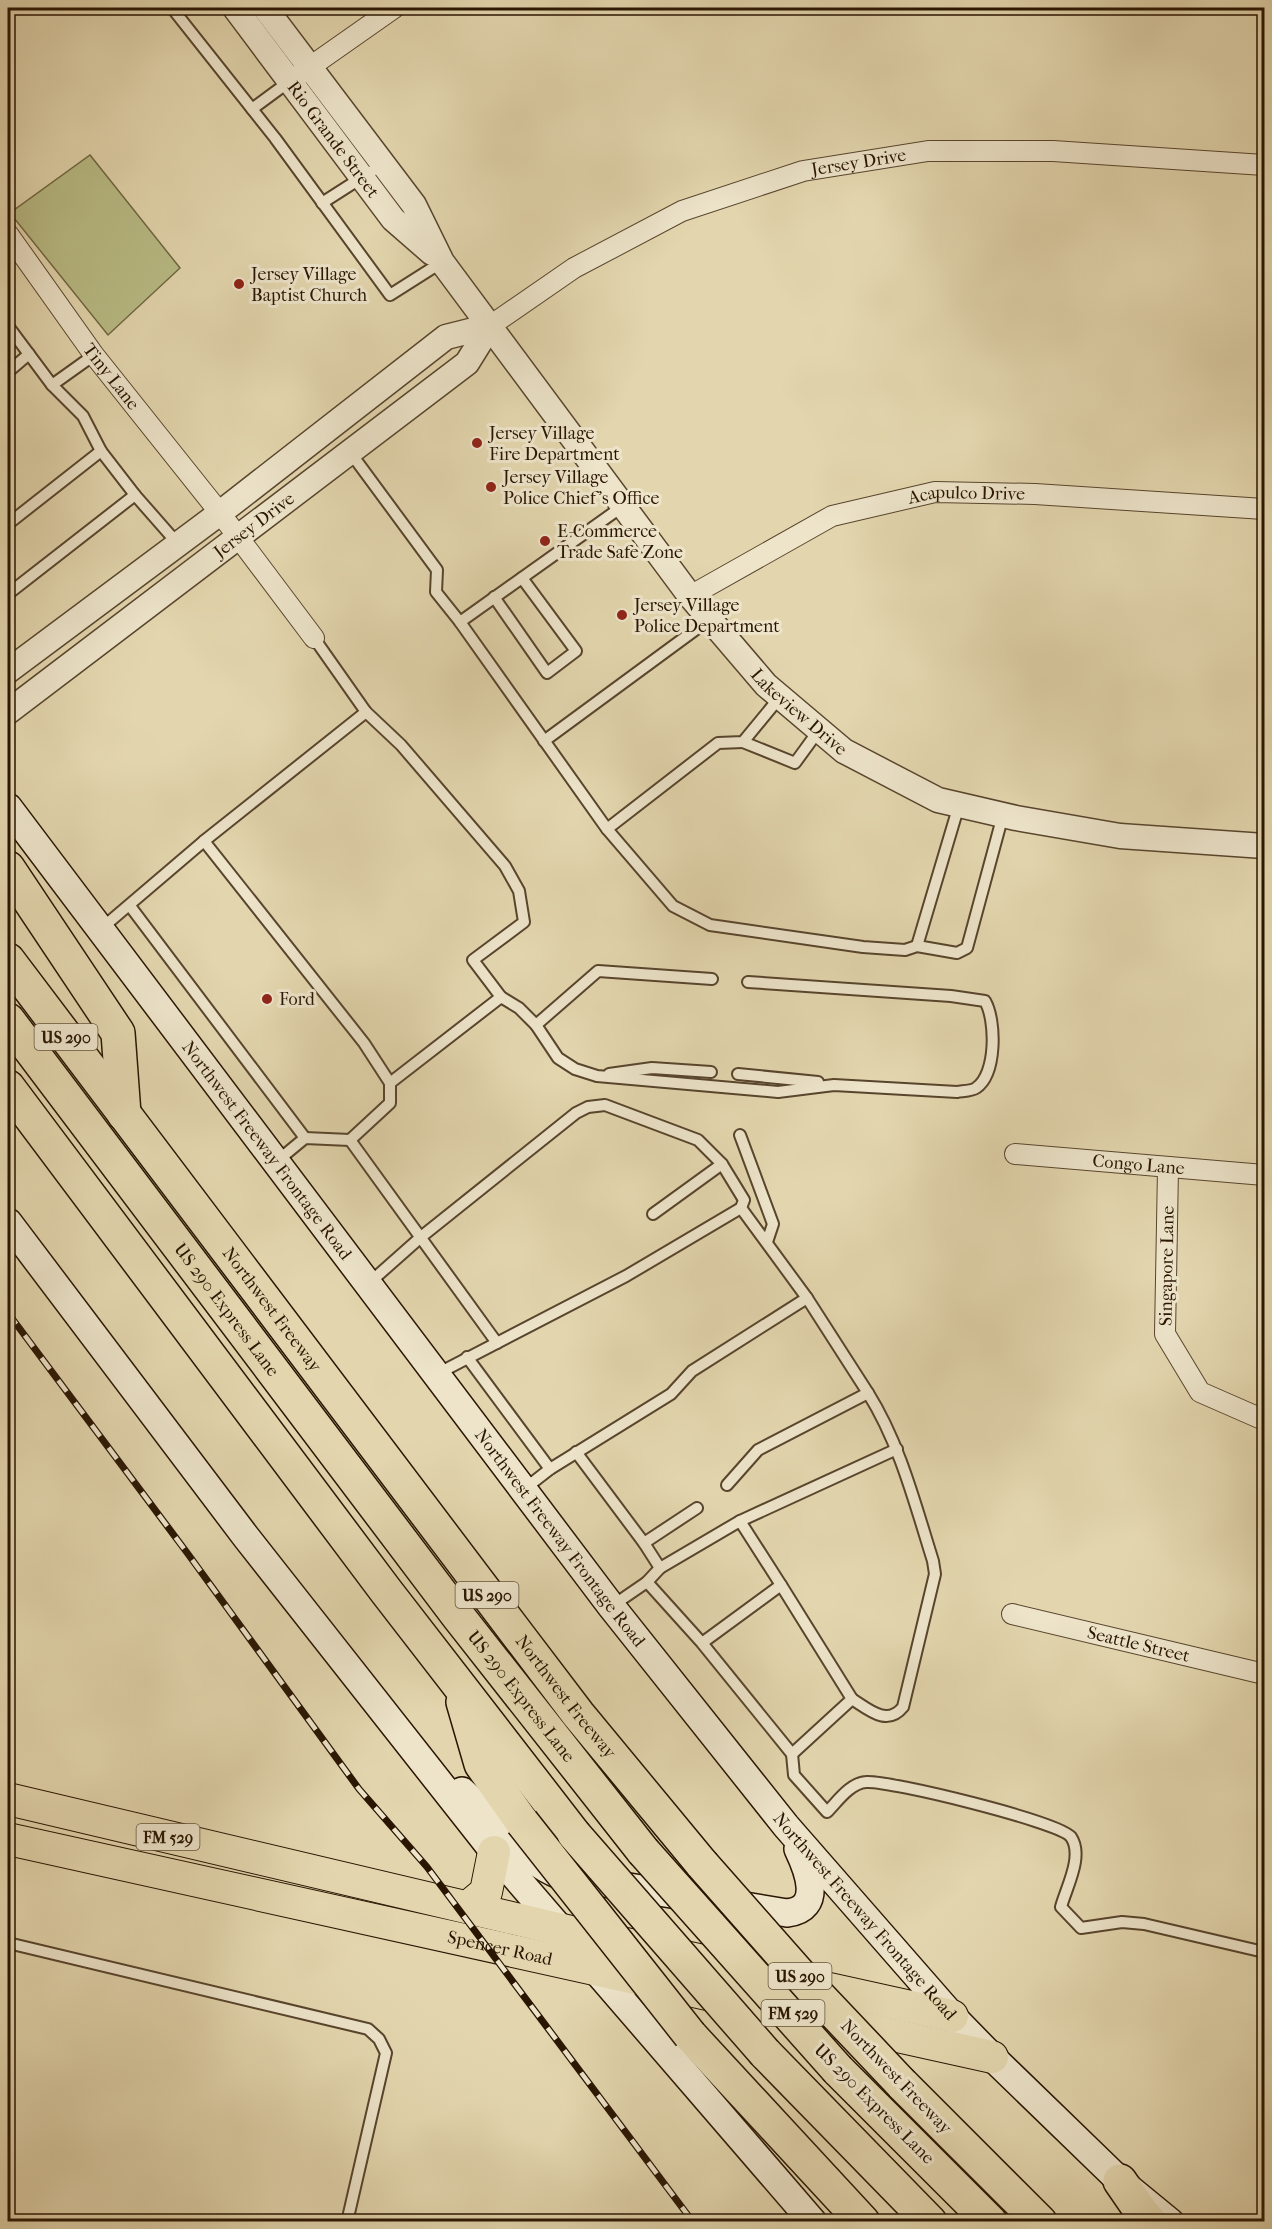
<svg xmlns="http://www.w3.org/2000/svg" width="1272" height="2229" font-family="'IM FELL French Canon',serif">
  <rect width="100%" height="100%" fill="#e3d6ae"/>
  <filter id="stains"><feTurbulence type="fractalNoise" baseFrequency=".00333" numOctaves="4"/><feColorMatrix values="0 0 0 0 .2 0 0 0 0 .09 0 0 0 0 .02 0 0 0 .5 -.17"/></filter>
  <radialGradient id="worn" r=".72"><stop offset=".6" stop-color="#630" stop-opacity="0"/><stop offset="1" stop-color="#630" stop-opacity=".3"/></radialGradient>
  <path fill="#b9bc86" stroke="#716844" stroke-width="1.5" d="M90,155l90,113 -72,67 -98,-122z"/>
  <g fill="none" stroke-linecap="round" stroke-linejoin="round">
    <g stroke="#58452d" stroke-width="14">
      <g id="service">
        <path d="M172,8l103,130 115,157 52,-33"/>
        <path d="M252,109l38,-28"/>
        <path d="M322,203l61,-39"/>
        <path d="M8,326l44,59 42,-30"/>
        <path d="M8,372l21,-18"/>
        <path d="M52,385l31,31 18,35"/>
        <path d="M350,452l87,118 -1,22 24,30"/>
        <path d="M8,524l93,-73 34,44"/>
        <path d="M8,594l127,-99 43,49"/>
        <path d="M494,597l53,76 29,-22 -54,-73"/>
        <path d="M314,638l52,74 35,33 104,121 14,25 5,31 -51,38 28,37"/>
        <path d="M780,697l-37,45 -25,1 -111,86 66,77 37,19 153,22 42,3 12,-4 40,7 10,-5 36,-133"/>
        <path d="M544,741l166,-122"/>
        <path d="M743,742l52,21 24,-33"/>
        <path d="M607,829l-147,-207 163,-116"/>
        <path d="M204,841l160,202 26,40"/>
        <path d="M130,906l175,232"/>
        <path d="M102,928l102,-87 162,-129"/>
        <path d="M917,946l42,-141"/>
        <path d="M712,979l-114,-8 -62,54 22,33 17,11 22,7 181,16 56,-7 123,7c6,-1 15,-1 19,-4 21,-14 20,-68 9,-87l-34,-5 -203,-14"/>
        <path d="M609,1074l43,-6 59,4"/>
        <path d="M738,1074l80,8"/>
        <path d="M740,1135l33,89 -6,18"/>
        <path d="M350,1140l147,203"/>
        <path d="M276,1162l29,-24 45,2 40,-37v-20l111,-86 18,11 17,17"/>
        <path d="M653,1214l69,-50"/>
        <path d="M368,1284l53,-47 155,-124 12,-6 17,-2 93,35 24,24 22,36 -3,8 -115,68 -189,98"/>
        <path d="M807,1298l61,95"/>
        <path d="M467,1357l83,112"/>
        <path d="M576,1452l68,91"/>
        <path d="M727,1485l31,-35 110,-57c32,51 47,111 65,168l2,13 -32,133c-16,20 -35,2 -51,-8"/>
        <path d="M523,1490l27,-21 121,-75 21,-23 115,-73 -66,-90"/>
        <path d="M740,1521l41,64"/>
        <path d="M660,1568l80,-47 157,-72"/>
        <path d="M647,1582l55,61 90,111 60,-55 -71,-114 -79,58"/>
        <path d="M612,1606l35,-24 13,-14 -16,-25 53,-35"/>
        <path d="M792,1754l2,21 33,37c10,-10 23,-29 39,-30 23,-2 194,40 205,55 13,19 -5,51 -10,70l20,21 41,-6 22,2 120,28"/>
        <path d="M8,1943l360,86 11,10 7,14 -39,169"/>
      </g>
    </g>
    <g stroke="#58452d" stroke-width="22">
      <g id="minor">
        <path d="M290,81l104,-73"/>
        <path id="s1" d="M8,234l86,121 126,158 94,125"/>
        <path id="s2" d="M490,326l84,-58 108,-57 121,-40 125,-20h125l211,14"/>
        <path id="s3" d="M690,596l142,-80 103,-24 100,2 229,15"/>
        <path id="s4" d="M1015,1154l249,21"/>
        <path d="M1168,1169l-3,165 35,58 64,28"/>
        <path id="s5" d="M1012,1614l252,60"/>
      </g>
    </g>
    <g stroke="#58452d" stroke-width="27">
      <g id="tertiary">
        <path id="s6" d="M235,8l158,211 39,34"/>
        <path id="s7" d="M265,8l149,197 28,57 248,334 76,89 78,66 94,49 78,18 104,18 144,10"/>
        <path d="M8,671l212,-158 226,-176 44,-11"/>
        <path id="s8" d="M8,712l459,-349 23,-37"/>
      </g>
    </g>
    <g stroke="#291502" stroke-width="30">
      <g id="secondary">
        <path id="s9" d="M8,807l603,799 175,220 166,190 40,41 128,124 50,41"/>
        <path d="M8,1222l238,315 248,315 319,370"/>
        <path d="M462,1791c11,11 24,21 35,32 21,22 35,42 65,53l225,37c37,-4 21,-43 11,-64"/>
      </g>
    </g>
    <g stroke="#291502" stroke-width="34">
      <g id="primary">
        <path d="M8,1799l550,130 394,87"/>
        <path id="s10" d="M8,1839l984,218"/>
        <path d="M468,1907l18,-15 8,-40"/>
      </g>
    </g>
    <g stroke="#291502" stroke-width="36">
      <g id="motorway">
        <path d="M8,868l110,165 6,81"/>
        <path id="s11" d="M8,960l510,675 60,79 124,150"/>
        <path id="s12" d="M8,1020l450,596 185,235"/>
        <path d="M8,1087l378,504 188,243"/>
        <path d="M463,1702l18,62 41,58"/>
        <path d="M690,2035l173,187"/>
        <path d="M765,2053l165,169"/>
        <path d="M838,2070l152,152"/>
        <path d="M902,2084l138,138"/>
        <path d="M1120,2181l22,32 8,9"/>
      </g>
    </g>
    <use href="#service" stroke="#ede4ca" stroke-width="10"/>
    <use href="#minor" stroke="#ede4ca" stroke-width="20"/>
    <use href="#tertiary" stroke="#ede4ca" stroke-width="24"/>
    <use href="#secondary" stroke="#ede4ca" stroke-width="27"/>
    <use href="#primary" stroke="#e3d6ae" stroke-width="32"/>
    <use href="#motorway" stroke="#e3d6ae" stroke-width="33"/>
    <g stroke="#291502" stroke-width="7">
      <path id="rail" d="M8,1313l180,241 171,235 68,78 266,355"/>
    </g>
    <use href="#rail" stroke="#ede4ca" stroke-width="4.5" stroke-dasharray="14" stroke-linecap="butt"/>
    <g stroke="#291502" stroke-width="36" stroke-linecap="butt">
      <g id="motorway-bridge">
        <path d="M522,1822l168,213"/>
        <path d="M574,1834l191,219"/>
        <path d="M643,1851l195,219"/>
        <path d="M702,1864l112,127 88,93"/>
      </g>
    </g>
    <use href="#motorway-bridge" stroke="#e3d6ae" stroke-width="33"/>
  </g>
  <g fill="#8f2418" stroke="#ede4ca" stroke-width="2">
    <circle cx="239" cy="284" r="6"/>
    <circle cx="477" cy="443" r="6"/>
    <circle cx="491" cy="487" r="6"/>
    <circle cx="545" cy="541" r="6"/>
    <circle cx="622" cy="615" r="6"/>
    <circle cx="267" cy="999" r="6"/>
  </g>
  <g text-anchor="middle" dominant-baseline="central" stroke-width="6" stroke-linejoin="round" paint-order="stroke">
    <g fill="#ede4ca" stroke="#64533e" stroke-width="1.5">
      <rect x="34.5" y="1024" width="63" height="26" rx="4.5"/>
      <rect x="455.5" y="1582" width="63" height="26" rx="4.5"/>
      <rect x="136.5" y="1824" width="63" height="26" rx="4.5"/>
      <rect x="768.5" y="1963" width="63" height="26" rx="4.5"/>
      <rect x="761.5" y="2000" width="63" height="26" rx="4.5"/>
    </g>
    <g font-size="16" font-weight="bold" fill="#291502">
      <text x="66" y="1037">US 290</text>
      <text x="487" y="1595">US 290</text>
      <text x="168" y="1837">FM 529</text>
      <text x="800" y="1976">US 290</text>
      <text x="793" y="2013">FM 529</text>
    </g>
    <g font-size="18" fill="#291502" stroke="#ede4ca">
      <text stroke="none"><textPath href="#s6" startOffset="164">Rio Grande Street</textPath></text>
      <text stroke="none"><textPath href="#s2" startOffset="408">Jersey Drive</textPath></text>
      <text stroke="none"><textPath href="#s1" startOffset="176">Tiny Lane</textPath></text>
      <text stroke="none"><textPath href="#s3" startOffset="300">Acapulco Drive</textPath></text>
      <text stroke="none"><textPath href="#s8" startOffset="309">Jersey Drive</textPath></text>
      <text stroke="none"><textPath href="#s7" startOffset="886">Lakeview Drive</textPath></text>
      <text stroke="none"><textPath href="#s9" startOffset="430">Northwest Freeway Frontage Road</textPath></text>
      <text stroke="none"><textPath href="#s4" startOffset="124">Congo Lane</textPath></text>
      <text transform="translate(1167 1266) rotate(-89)">Singapore Lane</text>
      <text stroke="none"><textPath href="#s12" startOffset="363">US 290 Express Lane</textPath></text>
      <text stroke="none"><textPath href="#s11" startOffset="438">Northwest Freeway</textPath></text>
      <text stroke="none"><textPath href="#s9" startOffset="916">Northwest Freeway Frontage Road</textPath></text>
      <text stroke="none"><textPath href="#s5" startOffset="130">Seattle Street</textPath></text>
      <text stroke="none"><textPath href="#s12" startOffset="849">US 290 Express Lane</textPath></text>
      <text stroke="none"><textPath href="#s11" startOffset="924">Northwest Freeway</textPath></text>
      <text stroke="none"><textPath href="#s9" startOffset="1402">Northwest Freeway Frontage Road</textPath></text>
      <text stroke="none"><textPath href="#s10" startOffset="504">Spencer Road</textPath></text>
      <text transform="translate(896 2077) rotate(46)">Northwest Freeway</text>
      <text transform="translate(874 2104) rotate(45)">US 290 Express Lane</text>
    </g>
    <g font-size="18" fill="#291502" stroke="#ede4ca" text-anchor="start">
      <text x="251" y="274">Jersey Village<tspan x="251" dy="21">Baptist Church</tspan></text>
      <text x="489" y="433">Jersey Village<tspan x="489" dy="21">Fire Department</tspan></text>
      <text x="503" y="477">Jersey Village<tspan x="503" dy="21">Police Chief's Office</tspan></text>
      <text x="557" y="531">E-Commerce<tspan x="557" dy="21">Trade Safe Zone</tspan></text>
      <text x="634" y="605">Jersey Village<tspan x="634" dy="21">Police Department</tspan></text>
      <text x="279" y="999">Ford</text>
    </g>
  </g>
  <rect width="1272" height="2229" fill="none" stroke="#e3d6ae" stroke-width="30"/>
  <rect x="9" y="9" width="1254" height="2211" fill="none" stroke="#291502" stroke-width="3"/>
  <rect x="15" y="15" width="1242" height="2199" fill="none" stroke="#291502" stroke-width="1.5"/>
  <rect width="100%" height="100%" filter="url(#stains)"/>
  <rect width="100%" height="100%" fill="url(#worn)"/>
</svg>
